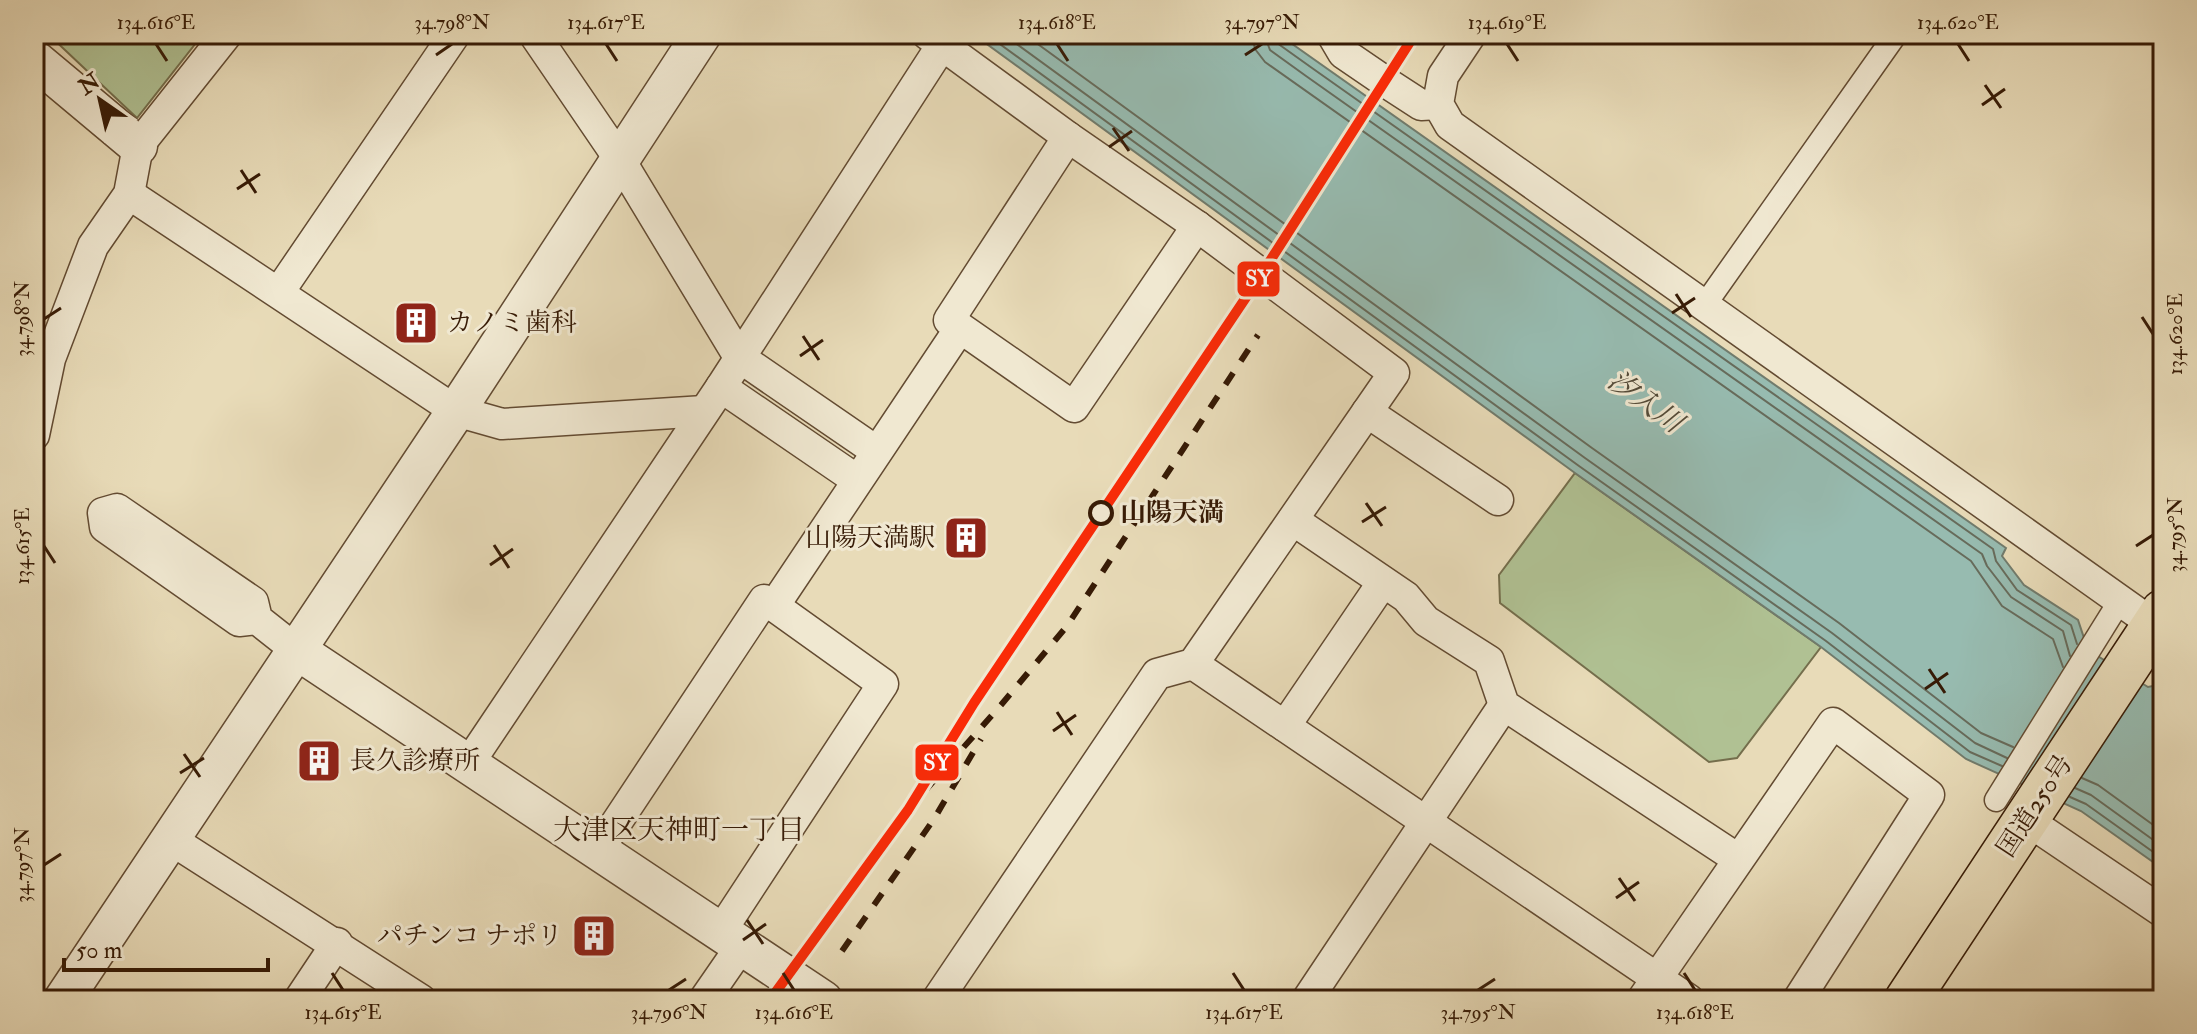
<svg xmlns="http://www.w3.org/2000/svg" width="2197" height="1034" font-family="'IM FELL Double Pica','Noto Serif JP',serif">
  <rect width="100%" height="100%" fill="#e8dbb8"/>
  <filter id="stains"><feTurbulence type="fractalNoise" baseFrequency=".0025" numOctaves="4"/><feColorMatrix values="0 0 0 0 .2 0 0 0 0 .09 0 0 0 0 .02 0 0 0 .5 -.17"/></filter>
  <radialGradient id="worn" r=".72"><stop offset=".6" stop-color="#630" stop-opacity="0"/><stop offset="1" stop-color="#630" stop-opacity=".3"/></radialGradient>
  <g fill="#b0c193" stroke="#746e4c" stroke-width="2">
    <path d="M48,34h155l-66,84z"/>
    <path d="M1575,473l246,174 -84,111 -28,4 -209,-159 -1,-28z"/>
  </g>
  <path fill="#97bbb0" stroke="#717b6c" stroke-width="2" d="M973,34h305l728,514 -4,8 22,29 54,35 10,30 60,37 15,-3v185l-82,-58 -115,-52 -145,-112 -246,-174z"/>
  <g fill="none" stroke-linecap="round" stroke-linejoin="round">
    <g stroke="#676b5b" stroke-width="2">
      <path d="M986,34l593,432 247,175 144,111 32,14"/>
      <path d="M1003,34l582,424 247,175 143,110 32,15"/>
      <path d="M1024,34l568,414 247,175 142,110 32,14"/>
      <path d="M1252,34l3,15 10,13 706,499 31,45 51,33 10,28"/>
      <path d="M1264,34l6,16 36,26 676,478 5,12 24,31 52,34 7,25"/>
      <path d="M1274,34l3,9 35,25 681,481 3,12 21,29 54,35 6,19"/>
      <path d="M2082,778l16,7 65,47"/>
      <path d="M2075,788l16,7 72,52"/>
      <path d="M2070,797l16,7 77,55"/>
    </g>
    <g stroke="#634b32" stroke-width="25">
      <g id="pedestrian">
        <path d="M1704,306l192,-272"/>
        <path d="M1996,800l125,-201"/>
      </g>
    </g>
    <g stroke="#634b32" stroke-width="33">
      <g id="minor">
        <path d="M534,34l86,126 119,197 137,94"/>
        <path d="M927,34l141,103 129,89 197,147 -201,291 -36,10 -220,326"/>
        <path d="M1471,34l-28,42 -5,28 12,21 713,506"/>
        <path d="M1333,36l10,17 41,28 37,24 17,-1"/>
        <path d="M1068,137l-119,183 125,87 123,-181"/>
        <path d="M129,194l327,217 46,13 202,-13"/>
        <path d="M279,292l176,-258"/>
        <path d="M721,387l136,93"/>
        <path d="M1367,412l131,88"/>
        <path d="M34,435l16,-76 43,-113 36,-52 9,-48 89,-112"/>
        <path d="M1293,520l113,77 20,24 63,40 15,44 234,154"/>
        <path d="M774,606l186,-278"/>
        <path d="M257,619l-4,-17 -136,-93 -14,4 2,14 134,94 18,-2 38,30"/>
        <path d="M1193,664l496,336"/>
        <path d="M1285,726l98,-144"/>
        <path d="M469,763l252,-376 221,-342"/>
        <path d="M2025,819l138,93"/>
        <path d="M170,839l251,161"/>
        <path d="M597,852l167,-252 10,6 109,78 -162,247"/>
        <path d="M299,1000l38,-57"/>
        <path d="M704,1000l38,-55"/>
        <path d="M1307,1000l197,-295"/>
        <path d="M1642,1000l191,-277 96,72 -131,205"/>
      </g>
    </g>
    <g stroke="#634b32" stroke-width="41">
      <g id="tertiary">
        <path d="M34,59l104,87"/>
        <path d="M295,649l528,351"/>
        <path d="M63,1000l393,-589 246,-377"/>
      </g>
    </g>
    <g stroke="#371b06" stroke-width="47">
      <path id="trunk" d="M1907,1000l256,-388"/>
    </g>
    <use href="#pedestrian" stroke="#f0e8d1" stroke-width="22"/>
    <use href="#minor" stroke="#f0e8d1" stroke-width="30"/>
    <use href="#tertiary" stroke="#f0e8d1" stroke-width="38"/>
    <use href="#trunk" stroke="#e8dbb8" stroke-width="44"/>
    <g stroke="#371b06" stroke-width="6" stroke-dasharray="14 14" stroke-linecap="butt">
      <path d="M908,810l93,-105 66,-79 191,-291"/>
      <path d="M842,951l92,-132 47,-80"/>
    </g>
    <g stroke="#f0e8d1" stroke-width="16">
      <path id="rail-1" d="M770,1000l138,-190 66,-107 287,-428 154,-241"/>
    </g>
    <use href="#rail-1" stroke="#fa2b08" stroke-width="10"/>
  </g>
  <path fill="none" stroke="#371b06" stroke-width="3" d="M156,44l11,17M606,44l11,17M1057,44l11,17M1507,44l11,17M1958,44l11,17M436,55l16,-11M1245,55l17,-11M1985,85l16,23M1982,105l23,-16M1113,128l16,23M1109,147l23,-16M241,170l15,23M237,189l23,-15M1676,294l15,23M1672,313l23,-15M2142,317l11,17M44,319l17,-11M803,336l16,24M800,356l23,-16M1366,503l16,23M1362,522l24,-15M494,545l15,23M44,546l11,17M2136,546l17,-11M490,565l23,-16M1929,669l16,24M1925,689l23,-16M1057,712l15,23M1053,731l23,-16M184,754l16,23M180,773l24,-15M44,865l17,-11M1619,878l16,23M1616,898l23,-16M747,920l16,24M743,940l23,-16M332,973l11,17M783,973l11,17M1233,973l11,17M1684,973l11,17M669,990l17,-11M1478,990l17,-11"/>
  <defs>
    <g id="building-square" transform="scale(2.3)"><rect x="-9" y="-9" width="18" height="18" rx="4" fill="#8f2418" stroke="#f0e8d1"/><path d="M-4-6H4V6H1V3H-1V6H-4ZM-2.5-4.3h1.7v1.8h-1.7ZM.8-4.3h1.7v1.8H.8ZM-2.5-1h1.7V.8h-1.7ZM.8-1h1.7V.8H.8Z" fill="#fff"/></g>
  </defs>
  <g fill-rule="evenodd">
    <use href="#building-square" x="416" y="323"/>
    <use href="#building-square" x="966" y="538"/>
    <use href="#building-square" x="319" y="761"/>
    <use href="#building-square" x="594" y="936"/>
  </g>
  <circle fill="#f0e8d1" stroke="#371b06" stroke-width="4" cx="1101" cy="513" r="11"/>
  <g text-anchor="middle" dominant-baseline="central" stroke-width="6" stroke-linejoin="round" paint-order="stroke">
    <g font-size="26" fill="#371b06" stroke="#f0e8d1" text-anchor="start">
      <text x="447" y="323">カノミ歯科</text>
      <text x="935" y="538" text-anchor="end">山陽天満駅</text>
      <text x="350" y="761">長久診療所</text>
      <text x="563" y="936" text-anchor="end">パチンコ ナポリ</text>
    </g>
    <g font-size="26" font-weight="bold" fill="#371b06" stroke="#f0e8d1" text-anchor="start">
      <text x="1120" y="513">山陽天満</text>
    </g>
    <g font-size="26" fill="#371b06" stroke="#f0e8d1">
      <text transform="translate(2035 806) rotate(-57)">国道250号</text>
    </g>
    <g font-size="28" font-style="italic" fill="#544b39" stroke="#f0e8d1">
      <text transform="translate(1645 402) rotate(36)">汐入川</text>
    </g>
    <g font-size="28" fill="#371b06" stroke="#f0e8d1">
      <text x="679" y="830">大津区天神町一丁目</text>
    </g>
  </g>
  <g stroke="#f0e8d1" stroke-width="3">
    <rect x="1236" y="260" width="45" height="38" rx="8" fill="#fa2b08"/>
    <rect x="914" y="743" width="46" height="39" rx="8" fill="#fa2b08"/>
  </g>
  <g font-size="22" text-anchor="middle" font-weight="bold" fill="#fff">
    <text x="1259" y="286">SY</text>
    <text x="937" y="770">SY</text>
  </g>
  <rect width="2197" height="1034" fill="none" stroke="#e8dbb8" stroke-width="88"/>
  <g transform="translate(100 100) rotate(326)" stroke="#f0e8d1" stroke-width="6" paint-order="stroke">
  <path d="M0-6L14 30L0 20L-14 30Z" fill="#371b06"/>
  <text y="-12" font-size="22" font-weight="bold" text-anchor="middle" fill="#371b06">N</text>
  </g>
  <path d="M64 958v12h204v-12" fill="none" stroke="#371b06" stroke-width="4"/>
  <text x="76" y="958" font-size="24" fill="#371b06" stroke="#f0e8d1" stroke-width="6" paint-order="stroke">50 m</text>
  <rect x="44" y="44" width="2109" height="946" fill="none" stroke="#371b06" stroke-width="3"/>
  <g font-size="20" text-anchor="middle" fill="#371b06">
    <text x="156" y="29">134.616°E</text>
    <text x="452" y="29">34.798°N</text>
    <text x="606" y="29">134.617°E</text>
    <text x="1057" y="29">134.618°E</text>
    <text x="1262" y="29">34.797°N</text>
    <text x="1507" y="29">134.619°E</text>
    <text x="1958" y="29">134.620°E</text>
    <text transform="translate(22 319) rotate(-90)" y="7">34.798°N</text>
    <text transform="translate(2175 334) rotate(-90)" y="7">134.620°E</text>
    <text transform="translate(2175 535) rotate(-90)" y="7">34.795°N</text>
    <text transform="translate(22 546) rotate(-90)" y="7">134.615°E</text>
    <text transform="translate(22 865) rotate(-90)" y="7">34.797°N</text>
    <text x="343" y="1019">134.615°E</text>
    <text x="669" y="1019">34.796°N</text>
    <text x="794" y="1019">134.616°E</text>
    <text x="1244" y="1019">134.617°E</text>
    <text x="1478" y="1019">34.795°N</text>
    <text x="1695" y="1019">134.618°E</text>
  </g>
  <rect width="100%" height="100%" filter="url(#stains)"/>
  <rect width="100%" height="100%" fill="url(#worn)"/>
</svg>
